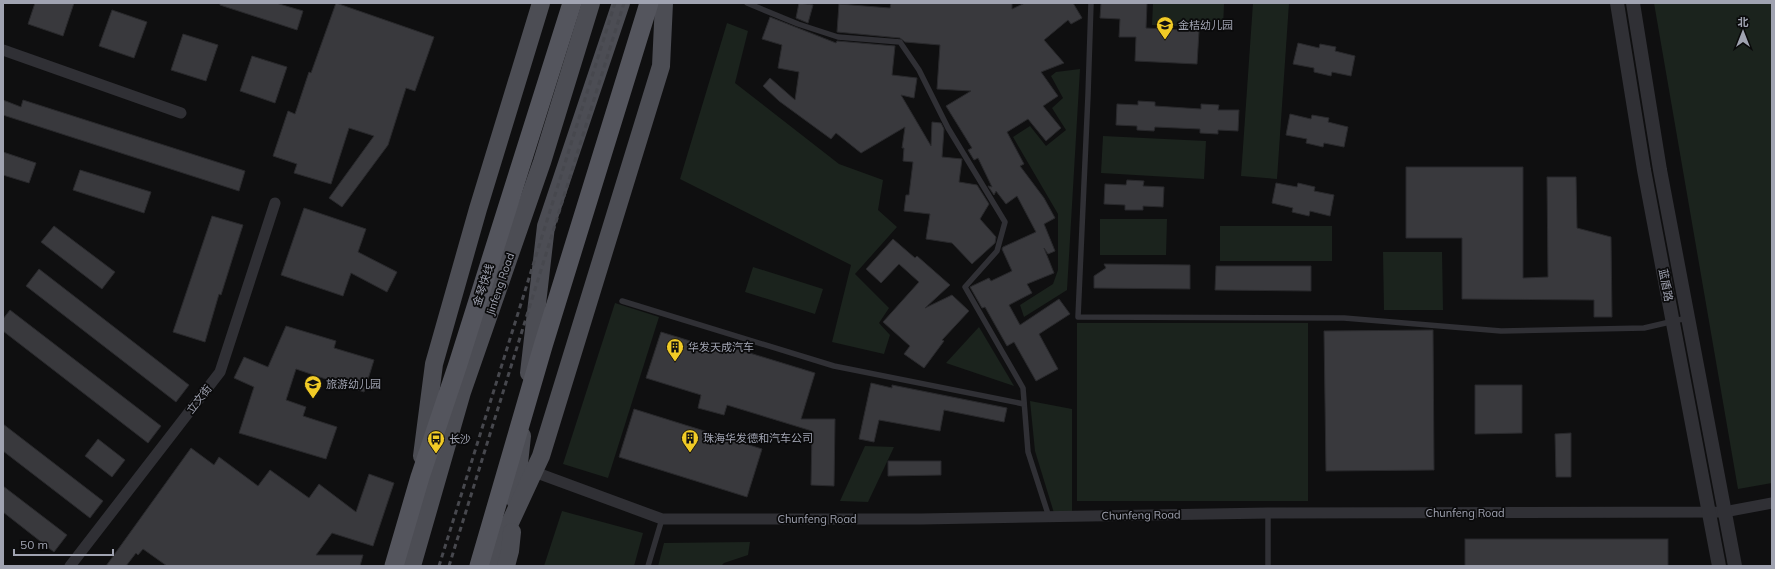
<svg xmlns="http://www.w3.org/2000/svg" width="1775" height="569" font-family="Mulish,'Noto Sans SC',sans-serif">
  <rect width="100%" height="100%" fill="#0f0f10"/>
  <g fill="#1b231d">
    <path d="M1153,3l71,1 -1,24 -71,-3z"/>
    <path d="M1253,3h36l-12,176 -36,-3z"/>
    <path d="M1654,3h118v480l-34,6z"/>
    <path d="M727,23l21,8 -13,52 104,81 44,16 -5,30 19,17 -42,47 34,34 -10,15 11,12 -6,19 -52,-12 19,-77 -171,-86z"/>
    <path d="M1080,69l-13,221 -43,27 -4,-12 33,-21 5,-14v-56l-45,-77 17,-11 16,20 20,-16 -14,-22 11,-10 -12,-22 5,-4z"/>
    <path d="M1103,136l103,5 -2,38 -103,-6z"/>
    <path d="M1100,219h67l-1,36h-66z"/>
    <rect x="1220" y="226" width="112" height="35"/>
    <path d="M1383,252h59l1,58h-59z"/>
    <path d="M753,267l70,22 -8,25 -70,-22z"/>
    <path d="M615,303l44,14 -51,161 -45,-14z"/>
    <rect x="1077" y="323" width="231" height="178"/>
    <path d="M979,327l35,59 -68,-23z"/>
    <path d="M1030,401l42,8v103l-18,1 -19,-62z"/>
    <path d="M865,446l29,1 -26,55 -28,-1z"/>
    <path d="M562,511l81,22 -9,33h-90z"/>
    <path d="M750,542l-2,13 -24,8 -3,3h-63l6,-23z"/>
  </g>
  <g fill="#39393d" stroke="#29292c">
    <path d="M35,3h39l-11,33 -35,-12z"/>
    <path d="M220,3h56l27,8 -6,19 -77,-25z"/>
    <path d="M336,3l98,34 -19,54 -9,-3 -18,57 -46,62 -13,-9 45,-62 -25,-8 -18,56 -37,-11 3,-9 -24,-8 15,-45 7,3 14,-42 2,1z"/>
    <path d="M799,3l14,2 -5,18 -12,-5z"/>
    <path d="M891,3h121v6l13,-6h48l9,15 -11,6 -3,-4 -24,20 20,23 -23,9 17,24 -15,10 18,22 -15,13 -18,-22 -21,13 17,32 -4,2 24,32 11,20 -11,6 11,27 -7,3 -4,-6 10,25 -27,11 5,9 -23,12 11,20 39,-26 11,15 -31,20 19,35 -22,12 -22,-39 -7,4 -22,-39 -3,1 -12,-21 19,-9 2,3 21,-10 -10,-22 1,-2 33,-15 -19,-36 -11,8 -10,-13 -2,4 -6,-9 4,1 -14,-29 -4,2 -6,-10 4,-2 -26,-42 25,-15 -34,-2 3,-44 -35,-3 -5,-4 -63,-6 2,-28 51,4z"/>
    <path d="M1101,3h46l-1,25 53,3 -2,33 -62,-3 1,-24h-17l1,-18 -20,-1z"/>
    <path d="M112,10l35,12 -13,36 -35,-12z"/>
    <path d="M770,17l66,26 1,-2 58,5 -3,29 25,3 -3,20 -13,-3 30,51 1,-24 9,1 3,6 -2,28 20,2 -3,23 18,3 12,19 -9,15 16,18 -1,6 -23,21 -20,-21 -26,-4 4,-25 -26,-3 2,-16h3l4,-33 -10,-1 1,-13h-2l3,-21 -44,26 -25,-20 -5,6 -52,-38 -16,-15 7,-8 25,22 4,-28 -21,-4 4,-23 -20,-6z"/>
    <path d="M183,34l35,11 -12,36 -35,-11z"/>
    <path d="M1298,43l21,5 1,-4 16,3 -1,4 20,5 -4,20 -19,-4 -1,4 -17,-4v-4l-21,-4z"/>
    <path d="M252,56l35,11 -12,36 -35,-12z"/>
    <path d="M3,100l18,7 2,-7 222,71 -6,20 -236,-76z"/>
    <path d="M1138,101l17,1v4l46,3v-5l18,1 -1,5h21l-1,21 -20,-1v4l-18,-1v-4l-45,-2 -1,4 -17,-1v-4l-21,-1 1,-21 21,1z"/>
    <path d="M1290,114l21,5 1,-4 17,3 -1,4 20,5 -4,20 -20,-4 -1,4 -17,-4 1,-4 -21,-4z"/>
    <path d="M3,152l33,11 -7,20 -26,-8z"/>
    <path d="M1406,167h117v111l25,-1 -1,-100h29l1,51 34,9 1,80h-18v-17l-132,-1v-61h-56z"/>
    <path d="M80,170l71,22 -7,21 -71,-23z"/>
    <path d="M1127,180l17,1 -1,5 21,1 -1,20 -20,-1v4h-18v-5l-21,-1 1,-20 21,1z"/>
    <path d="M1276,183l21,4 1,-4 17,4 -1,4 20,4 -4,21 -20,-5 -1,5 -17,-4 1,-4 -21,-5z"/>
    <path d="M304,208l62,21 -8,23 39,20 -10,20 -36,-19 -8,23 -62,-21z"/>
    <path d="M212,216l31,9 -22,70 -2,-1 -14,48 -32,-10z"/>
    <path d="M54,226l61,46 -13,17 -61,-47z"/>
    <path d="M893,239l22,19 2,-2 33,29 -25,23 27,-13 17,16 -27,29 2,1 -20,27 -20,-14 6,-8 -27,-24 36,-40 -20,-18 -18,19 -15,-14z"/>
    <path d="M1104,264l86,1v24l-96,-1v-12l12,-8z"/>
    <path d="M1216,266h95v25l-96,-1z"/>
    <path d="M39,269l150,116 -13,17 -150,-116z"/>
    <path d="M10,310l151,116 -13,17 -145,-112v-12z"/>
    <path d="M286,326l50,15 -2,7 40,12 -10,32 -68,-23 -10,31 20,7 -3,9 34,11 -11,32 -87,-26 15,-46 -20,-9 10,-21 24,10z"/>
    <path d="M1433,330l1,140 -108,1 -2,-140z"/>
    <path d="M661,332l55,17 1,-6 98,30 -14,46h34l-1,67 -23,-1 1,-54 -85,-26 -3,10 -26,-7 3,-13 -55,-17z"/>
    <path d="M871,383l21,5v-3l115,23 -3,14 -60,-12 -4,21 -61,-11 -5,22 -15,-3z"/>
    <path d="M1475,385h47v48l-47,1z"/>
    <path d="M634,409l128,40 -15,48 -128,-40z"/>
    <path d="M3,424l100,77 -13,17 -87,-67z"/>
    <path d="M1571,433v44h-15l-1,-43z"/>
    <path d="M98,439l27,21 -13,17 -27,-21z"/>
    <path d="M191,448l23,17 5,-8 39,29 12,-16 39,28 10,-14 37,28 13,-38 25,9 -21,63 -41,-13 -16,22h47l-3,11h-193l-24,-17 -5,6 -2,-2 -10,13h-20z"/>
    <path d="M888,461h53v14l-53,1z"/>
    <path d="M3,486l64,49 -13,17 -51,-40z"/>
    <rect x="1465" y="539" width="203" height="27"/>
  </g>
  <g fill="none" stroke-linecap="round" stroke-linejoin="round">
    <g stroke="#303035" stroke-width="5.5">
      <path d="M747,3l51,21 40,13 62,5 19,28 29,58 57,94 -8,29 -32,36 58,101 5,64 21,65"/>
      <path d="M1091,3l-3,92 -10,222 266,1 157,13 143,-3 43,-10"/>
      <path d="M622,301l212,65 190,38"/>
      <path d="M648,566l14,-47"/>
      <path d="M1268,566v-53"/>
    </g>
    <g stroke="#303035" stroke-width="11">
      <path d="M3,50l178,63"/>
      <path d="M529,470l133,49h259l347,-6 456,-1 48,-9"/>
      <path d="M70,566l150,-194 55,-169"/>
    </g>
    <g stroke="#303035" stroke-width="14">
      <path d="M1617,3l27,167 75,396"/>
      <path d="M1633,3l27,167 75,396"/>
    </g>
    <g stroke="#4c4d54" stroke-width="18">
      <path d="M529,373l17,-147 75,-223"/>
      <path d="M422,456l12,-92 44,-155 63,-206"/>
      <path d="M515,500l7,-64"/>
      <path d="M412,566l50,-174 80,-230 49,-159"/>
      <path d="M490,566l51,-110 120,-390 3,-63"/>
      <path d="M506,566l4,-15 2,-19"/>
    </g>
    <g stroke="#54555d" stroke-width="19">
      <path d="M394,566l26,-89 38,-113 114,-361"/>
      <path d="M479,566l64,-220 106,-343"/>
    </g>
    <g stroke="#47484e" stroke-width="3" stroke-dasharray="5 4" stroke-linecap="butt">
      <path d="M439,566l176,-563"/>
      <path d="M449,566l175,-563"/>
    </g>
  </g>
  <defs>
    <g id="school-pin" transform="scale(0.9)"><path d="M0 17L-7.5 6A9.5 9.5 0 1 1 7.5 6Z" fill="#f1cb26" stroke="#0a0a0b"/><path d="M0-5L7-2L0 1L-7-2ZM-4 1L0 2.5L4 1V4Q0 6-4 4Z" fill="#111"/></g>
    <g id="building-pin" transform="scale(0.9)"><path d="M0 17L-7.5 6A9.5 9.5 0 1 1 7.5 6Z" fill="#f1cb26" stroke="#0a0a0b"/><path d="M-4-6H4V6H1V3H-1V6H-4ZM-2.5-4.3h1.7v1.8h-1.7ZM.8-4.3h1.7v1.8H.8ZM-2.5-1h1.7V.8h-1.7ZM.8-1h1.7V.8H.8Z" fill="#111"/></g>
    <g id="bus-pin" transform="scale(0.9)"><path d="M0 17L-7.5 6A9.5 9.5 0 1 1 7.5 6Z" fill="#f1cb26" stroke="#0a0a0b"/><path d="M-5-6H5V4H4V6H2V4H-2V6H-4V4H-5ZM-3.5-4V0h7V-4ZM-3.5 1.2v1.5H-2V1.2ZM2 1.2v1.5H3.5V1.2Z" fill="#111"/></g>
  </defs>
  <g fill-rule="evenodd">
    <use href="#school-pin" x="1165" y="25"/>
    <use href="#building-pin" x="675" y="347"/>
    <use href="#school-pin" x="313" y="384"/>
    <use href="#building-pin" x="690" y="438"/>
    <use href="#bus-pin" x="436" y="439"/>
  </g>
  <g text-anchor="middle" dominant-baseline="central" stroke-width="3.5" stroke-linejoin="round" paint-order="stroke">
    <g font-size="11" fill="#a0a3b1" stroke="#0a0a0b" text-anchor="start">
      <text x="1178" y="25">金桔幼儿园</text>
      <text x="688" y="347">华发天成汽车</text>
      <text x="326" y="384">旅游幼儿园</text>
      <text x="703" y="438">珠海华发德和汽车公司</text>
      <text x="449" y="439">长沙</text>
    </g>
    <g font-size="11" fill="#a0a3b1" stroke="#0a0a0b">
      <text transform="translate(500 284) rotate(-71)">Jinfeng Road</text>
      <text transform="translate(483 285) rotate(-72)">金琴快线</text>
      <text transform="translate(1666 285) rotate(79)">蓝盾路</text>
      <text transform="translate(199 399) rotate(-52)">立文街</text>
      <text x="1465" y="513">Chunfeng Road</text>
      <text transform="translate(1141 515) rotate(-1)">Chunfeng Road</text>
      <text x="817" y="519">Chunfeng Road</text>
    </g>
  </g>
  <rect width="1775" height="569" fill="none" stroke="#a0a3b1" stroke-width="8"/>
  <g transform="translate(1743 32)" stroke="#0a0a0b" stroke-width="3" paint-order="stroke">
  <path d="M0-3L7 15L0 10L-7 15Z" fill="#a0a3b1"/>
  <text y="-6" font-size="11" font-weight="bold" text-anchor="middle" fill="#a0a3b1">北</text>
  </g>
  <path d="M14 549v6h99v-6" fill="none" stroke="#a0a3b1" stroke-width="2"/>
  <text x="20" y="549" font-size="12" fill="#a0a3b1" stroke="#0a0a0b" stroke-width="3" paint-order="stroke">50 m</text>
</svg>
